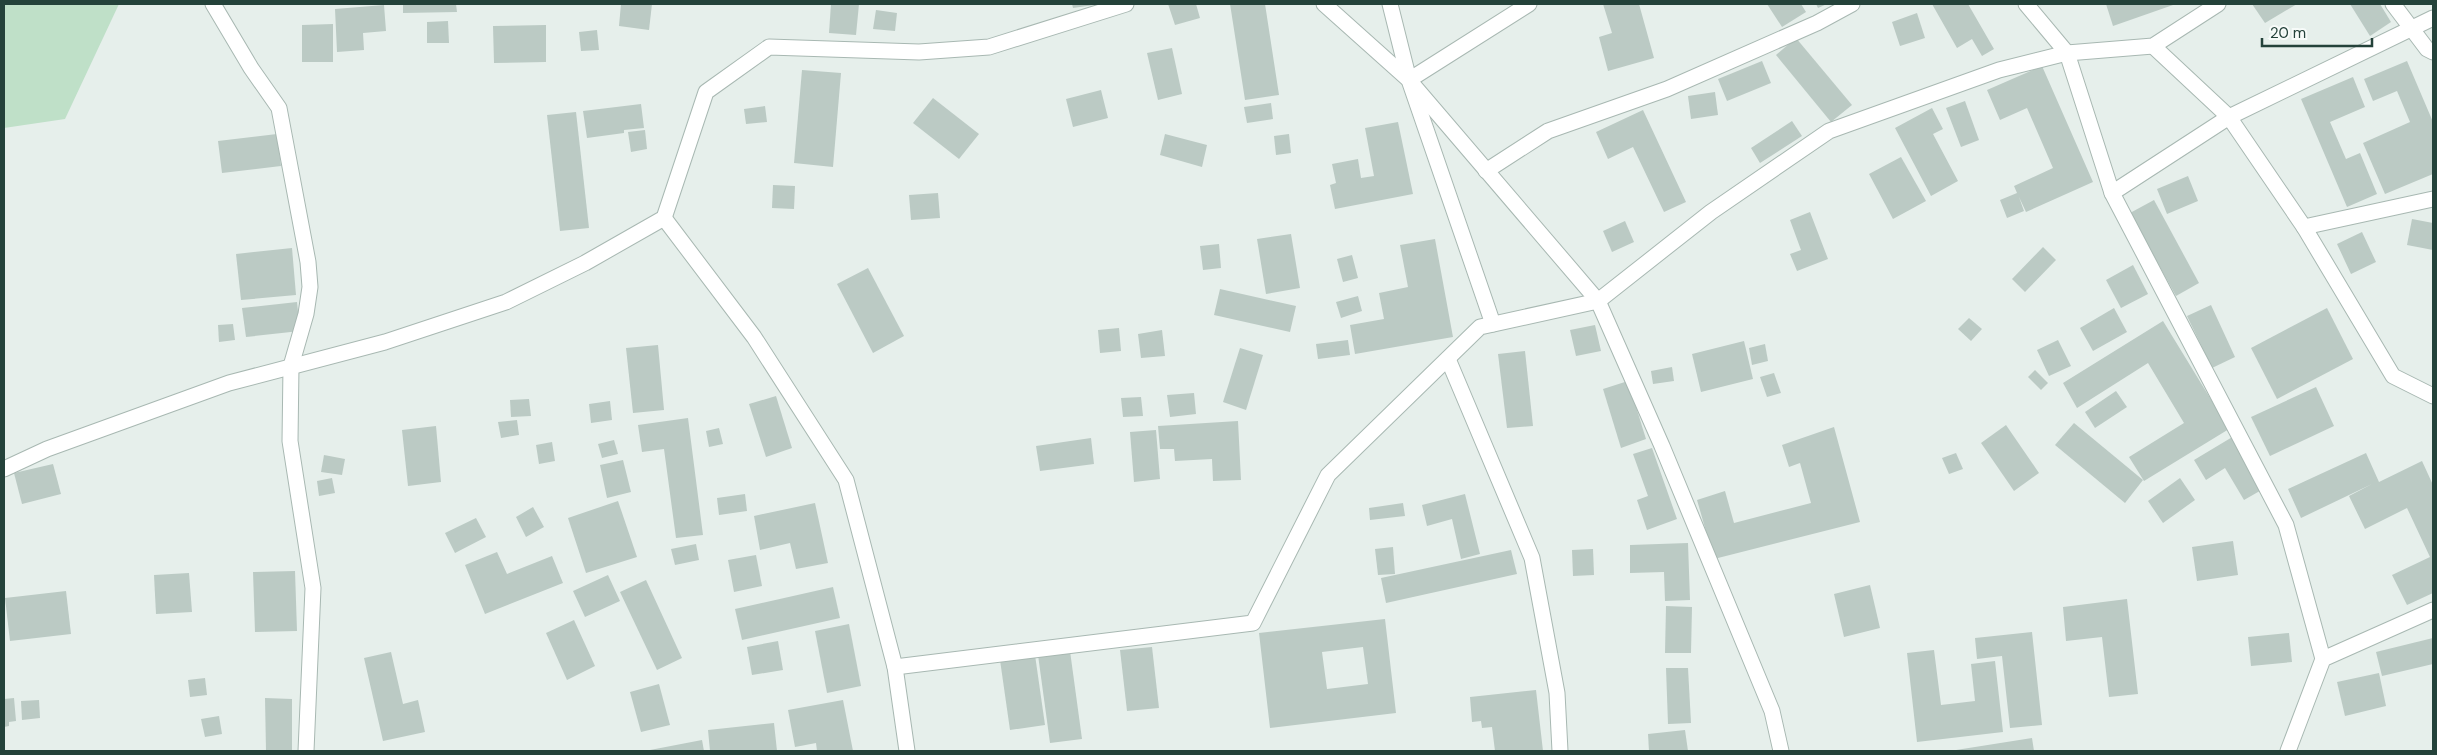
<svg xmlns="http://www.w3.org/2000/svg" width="2437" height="755" font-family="'DM Sans',sans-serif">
  <rect width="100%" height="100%" fill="#e6efeb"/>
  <path fill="#bfe0c8" d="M4,4h115l-54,115 -61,9z"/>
  <g fill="#bbcac4" fill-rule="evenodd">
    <path d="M403,4h53l1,8 -54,1z"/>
    <path d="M621,4h31l-3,26 -30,-4z"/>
    <path d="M831,4h28l-3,31 -27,-2z"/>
    <path d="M1072,4h22v1l-21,3z"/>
    <path d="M1168,4h28l4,14 -25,7z"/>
    <path d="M1230,4h35l14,91 -34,5z"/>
    <path d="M1603,4h36l15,54 -46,13 -9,-34 13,-4z"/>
    <path d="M1767,4h34l5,8 -24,15z"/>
    <path d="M1816,4h11l-9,4z"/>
    <path d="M1932,4h36l26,45 -12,7 -10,-17 -15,9z"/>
    <path d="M2106,4h67v1l-60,21z"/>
    <path d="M2252,4h45l-32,19z"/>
    <path d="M2350,4h30l11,18 -21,14z"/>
    <path d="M384,5l2,26 -23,2 1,17 -27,2 -2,-43z"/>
    <path d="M876,10l21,3 -2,18 -22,-2z"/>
    <path d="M1917,13l8,25 -25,8 -8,-24z"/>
    <path d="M448,21l1,22h-22v-21z"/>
    <path d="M333,24v38h-31v-37z"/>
    <path d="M546,25v37l-52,1 -1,-37z"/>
    <path d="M597,30l2,20 -18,1 -2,-19z"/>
    <path d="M1796,38l56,67 -21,17 -55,-67z"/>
    <path d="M1172,48l10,46 -24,6 -11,-47z"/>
    <path d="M1762,61l9,22 -44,18 -9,-22z"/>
    <path d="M2407,61l26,61v52l-48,20 -22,-51 47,-21 -13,-31 -24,10 -9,-22z"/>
    <path d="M2042,66l51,116 -67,30 -7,-15 5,14 -17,7 -7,-18 17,-7 -3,-7 39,-18 -26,-60 -27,12 -13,-30z"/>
    <path d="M802,70l39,3 -8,94 -39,-4z"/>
    <path d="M2353,77l12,30 -35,15 16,37 14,-6 17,41 -30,13 -46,-108z"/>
    <path d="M1101,90l7,28 -35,9 -7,-28z"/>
    <path d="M1715,92l3,23 -27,4 -3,-23z"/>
    <path d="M933,98l46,36 -20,25 -46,-36z"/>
    <path d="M1965,101l14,39 -18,7 -15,-39z"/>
    <path d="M1271,103l2,16 -26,4 -3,-16z"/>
    <path d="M641,104l3,24 -20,2v3l-37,5 -4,-27z"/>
    <path d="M765,106l2,16 -21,2 -2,-15z"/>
    <path d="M1932,108l11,21 -10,5 25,47 -27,15 -36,-68z"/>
    <path d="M1643,110l43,92 -22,10 -31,-65 -25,12 -12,-27z"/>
    <path d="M576,112l13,116 -29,3 -13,-116z"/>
    <path d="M1792,121l10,15 -42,27 -9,-15z"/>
    <path d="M1398,122l15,72 -78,15 -5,-24 6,-2 -4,-19 26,-5 3,19 13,-2 -9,-48z"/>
    <path d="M645,130l2,19 -16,3 -3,-20z"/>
    <path d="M277,134l4,32 -59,7 -4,-32z"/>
    <path d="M1165,134l42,11 -5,22 -42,-12z"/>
    <path d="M1289,134l2,19 -15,2 -2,-19z"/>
    <path d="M1901,157l25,44 -33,18 -24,-45z"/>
    <path d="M2188,176l10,25 -31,13 -10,-25z"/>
    <path d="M773,185l22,1 -1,23 -22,-1z"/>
    <path d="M938,193l2,25 -29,2 -2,-25z"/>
    <path d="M2154,200l45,83 -23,13 -46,-83z"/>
    <path d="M1810,212l18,47 -31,12 -7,-17 11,-4 -11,-30z"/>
    <path d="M2412,219l21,4v27l-26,-5z"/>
    <path d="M1625,221l9,21 -22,10 -9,-21z"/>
    <path d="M2362,232l14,30 -25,12 -14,-30z"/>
    <path d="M1291,234l9,54 -34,6 -9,-55z"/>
    <path d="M1435,239l18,98 -98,17 -5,-29 34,-6 -5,-26 29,-6 -8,-42z"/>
    <path d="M1219,244l2,24 -18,2 -3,-24z"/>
    <path d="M2043,247l13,13 -31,32 -13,-13z"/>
    <path d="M292,248l4,47 -55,5 -5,-46z"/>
    <path d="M1352,255l6,23 -15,4 -6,-23z"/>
    <path d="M2133,265l15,29 -27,14 -15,-28z"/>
    <path d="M868,268l36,68 -31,17 -36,-69z"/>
    <path d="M1220,289l76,17 -6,26 -76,-17z"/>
    <path d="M1358,296l4,15 -21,7 -5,-16z"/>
    <path d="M297,302l3,29 -54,6 -4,-29z"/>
    <path d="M2211,305l24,52 -23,11 -25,-52z"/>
    <path d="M2114,308l13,24 -34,19 -13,-23z"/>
    <path d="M2327,308l26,51 -76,40 -26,-51z"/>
    <path d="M1969,318l13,11 -11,12 -13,-12z"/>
    <path d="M2163,321l66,108 -85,52 -15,-24 55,-34 -36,-60 -71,45 -14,-25z"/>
    <path d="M233,324l2,16 -16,2 -1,-17z"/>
    <path d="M1595,325l6,26 -25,5 -6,-26z"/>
    <path d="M1119,328l2,23 -21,2 -2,-23z"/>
    <path d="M1162,330l3,26 -24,2 -3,-24z"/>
    <path d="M1348,340l2,15 -32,4 -2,-15z"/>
    <path d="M2058,340l13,26 -22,10 -12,-26z"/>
    <path d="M1744,341l9,38 -52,13 -9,-38z"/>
    <path d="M1765,344l3,17 -16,4 -3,-17z"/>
    <path d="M658,345l6,65 -31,3 -7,-65z"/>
    <path d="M1240,348l23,7 -17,55 -23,-8z"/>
    <path d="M1525,351l8,75 -26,2 -9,-74z"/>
    <path d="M1672,367l2,14 -21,3 -2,-13z"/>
    <path d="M2035,370l13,13 -7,7 -13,-13z"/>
    <path d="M1774,373l7,20 -14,4 -7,-20z"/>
    <path d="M1628,381l18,58 -25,9 -18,-59z"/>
    <path d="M2316,387l18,39 -64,30 -19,-39z"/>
    <path d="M2116,391l11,16 -32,21 -10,-16z"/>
    <path d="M1194,393l2,21 -26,3 -3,-22z"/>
    <path d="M776,396l16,52 -26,9 -17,-53z"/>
    <path d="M1141,397l2,19 -20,1 -2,-19z"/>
    <path d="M529,399l2,17 -20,1 -1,-17z"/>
    <path d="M610,401l2,19 -21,3 -2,-19z"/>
    <path d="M688,418l15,117 -27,3 -12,-89 -22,3 -4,-27z"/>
    <path d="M517,420l2,15 -18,3 -3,-16z"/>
    <path d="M1238,421l3,59 -28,1 -1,-22 -37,2 -1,-12h-14l-2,-23z"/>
    <path d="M2074,423l69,57 -18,23 -70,-58z"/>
    <path d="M2006,425l33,48 -25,18 -33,-48z"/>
    <path d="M436,426l5,56 -33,4 -6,-56z"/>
    <path d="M1834,427l26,95 -146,37 -17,-59 28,-9 9,32 77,-20 -11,-40 -11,4 -7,-22z"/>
    <path d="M719,428l4,16 -14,3 -3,-16z"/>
    <path d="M1156,430l4,49 -26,3 -4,-50z"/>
    <path d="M2234,436l31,52 -21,12 -19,-32 -19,12 -12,-20z"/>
    <path d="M1091,438l3,26 -54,7 -4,-25z"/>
    <path d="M614,440l4,14 -16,4 -4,-14z"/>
    <path d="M552,442l3,19 -16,3 -3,-19z"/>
    <path d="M1652,448l25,71 -30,11 -10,-30 11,-4 -15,-42z"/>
    <path d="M1956,453l7,16 -14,5 -7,-16z"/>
    <path d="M2366,453l13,29 43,-21 11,24v108l-26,12 -15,-30 38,-18 -23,-49 -42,21 -16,-33 23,-12 -71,34 -13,-29z"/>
    <path d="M324,455l21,4 -3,16 -21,-3z"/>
    <path d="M623,460l8,32 -24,6 -7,-33z"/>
    <path d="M53,464l8,30 -39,10 -8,-31z"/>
    <path d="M332,478l3,15 -16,3 -2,-15z"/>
    <path d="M2180,478l15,22 -32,23 -15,-22z"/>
    <path d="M745,494l2,17 -28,4 -2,-17z"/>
    <path d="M1465,494l15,60 -19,5 -9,-40 -25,7 -5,-21z"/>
    <path d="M618,501l19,56 -51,16 -18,-55z"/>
    <path d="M815,503l13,60 -32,6 -6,-26 -30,7 -6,-34z"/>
    <path d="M1403,503l2,13 -35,4 -1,-12z"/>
    <path d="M533,507l11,20 -18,10 -10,-20z"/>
    <path d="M476,518l10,19 -31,16 -10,-20z"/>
    <path d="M2233,541l5,34 -41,6 -5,-34z"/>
    <path d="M1688,543l2,57 -25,1 -1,-29 -34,1v-28z"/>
    <path d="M696,544l3,16 -24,5 -4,-16z"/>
    <path d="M1393,547l2,27 -17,1 -3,-26z"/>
    <path d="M1593,549l1,26 -21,1 -1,-26z"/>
    <path d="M1511,550l6,24 -131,29 -5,-25z"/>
    <path d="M497,552l10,22 45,-18 11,27 -78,31 -20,-49z"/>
    <path d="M756,555l6,31 -28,6 -6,-32z"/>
    <path d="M295,571l2,60 -42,1 -2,-60z"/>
    <path d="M189,573l3,39 -36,2 -2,-39z"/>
    <path d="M608,575l12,26 -35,16 -12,-26z"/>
    <path d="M646,580l36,78 -25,12 -37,-78z"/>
    <path d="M1870,585l10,43 -36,9 -10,-43z"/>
    <path d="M833,587l7,31 -98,22 -7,-31z"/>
    <path d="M66,591l5,43 -61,7 -5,-43z"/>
    <path d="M2127,599l11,95 -29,3 -7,-60 -36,4 -3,-34z"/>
    <path d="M1666,606l26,1 -1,46h-26z"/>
    <path d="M1385,619l11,94 -126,15 -11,-95zM1363,647l5,37 -41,5 -5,-37z"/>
    <path d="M574,620l21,46 -28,14 -21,-47z"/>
    <path d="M849,624l12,62 -34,7 -12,-62z"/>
    <path d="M2032,632l10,93 -32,3 -8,-72 -25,3 -2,-21z"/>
    <path d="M2289,633l3,29 -41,4 -3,-29z"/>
    <path d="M2433,638v26l-51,12 -6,-24z"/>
    <path d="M778,641l5,29 -31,5 -5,-28z"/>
    <path d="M1152,647l7,61 -32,3 -7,-61z"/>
    <path d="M1934,650l7,55 34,-4 -4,-37 24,-3 8,71 -86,10 -10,-89z"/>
    <path d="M1070,651l12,88 -32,4 -12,-88z"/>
    <path d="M391,652l12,52 15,-4 7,32 -42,9 -19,-83z"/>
    <path d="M1035,655l10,70 -35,5 -10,-70z"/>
    <path d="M1666,668h22l3,55 -23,1z"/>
    <path d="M2379,673l7,33 -41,10 -8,-34z"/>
    <path d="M205,678l2,17 -17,2 -2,-17z"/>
    <path d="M659,684l11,41 -29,7 -11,-40z"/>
    <path d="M1536,690l7,61h-48l-3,-24 -10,1 -1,-7 -9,1 -2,-25z"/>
    <path d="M14,698l2,23 -7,1v4l-5,1v-28z"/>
    <path d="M265,698l27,1v52h-26z"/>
    <path d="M39,700l1,18 -18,2 -1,-19z"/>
    <path d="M843,700l10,51h-36l-1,-8 -21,4 -7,-37z"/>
    <path d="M219,716l3,18 -17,3 -4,-18z"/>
    <path d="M774,723l3,28h-67l-2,-21z"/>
    <path d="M1685,730l3,21h-39l-1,-17z"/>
    <path d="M2032,738l2,13h-78v-1z"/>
    <path d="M702,740l2,11h-54v-1z"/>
  </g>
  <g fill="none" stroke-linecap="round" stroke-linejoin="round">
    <g stroke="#a8b8b2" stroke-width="17">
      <g id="minor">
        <path d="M213,4l38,64 28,40 29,154 2,25 -4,27 -15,52 -1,75 23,147 -7,163"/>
        <path d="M1324,4l85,76 84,244"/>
        <path d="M1390,4l19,76 120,-76"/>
        <path d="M2026,4l41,49 45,140 174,332 37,134"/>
        <path d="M2393,4l34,45 6,3"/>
        <path d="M2153,46l76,71 75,110 129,-28"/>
        <path d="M1409,80l189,221 64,145 110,265 9,40"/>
        <path d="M1486,171l62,-40 119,-42 150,-66 35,-19"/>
        <path d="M2112,193l117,-76 204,-99"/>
        <path d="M664,218l90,119 92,143 49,187 12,84"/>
        <path d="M2304,227l89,149 40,20"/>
        <path d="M1448,359l84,199 25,135 3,58"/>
        <path d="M4,469l43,-20 182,-66 156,-41 121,-40 79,-39 79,-45 42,-126 63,-45 150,5 70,-5 137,-43"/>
        <path d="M895,667l358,-44 75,-148 152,-148 118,-26 113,-89 118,-81 170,-61 68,-17 86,-7 65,-42"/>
        <path d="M2288,751l35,-92 110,-49"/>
      </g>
    </g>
    <use href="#minor" stroke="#fff" stroke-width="15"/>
  </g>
  <rect width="2437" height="755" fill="none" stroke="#24423a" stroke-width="10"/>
  <path d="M2262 38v8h110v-8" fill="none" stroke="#24423a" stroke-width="2.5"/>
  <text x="2270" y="38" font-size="15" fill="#24423a" stroke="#f7fbf9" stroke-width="4" paint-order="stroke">20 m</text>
</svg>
